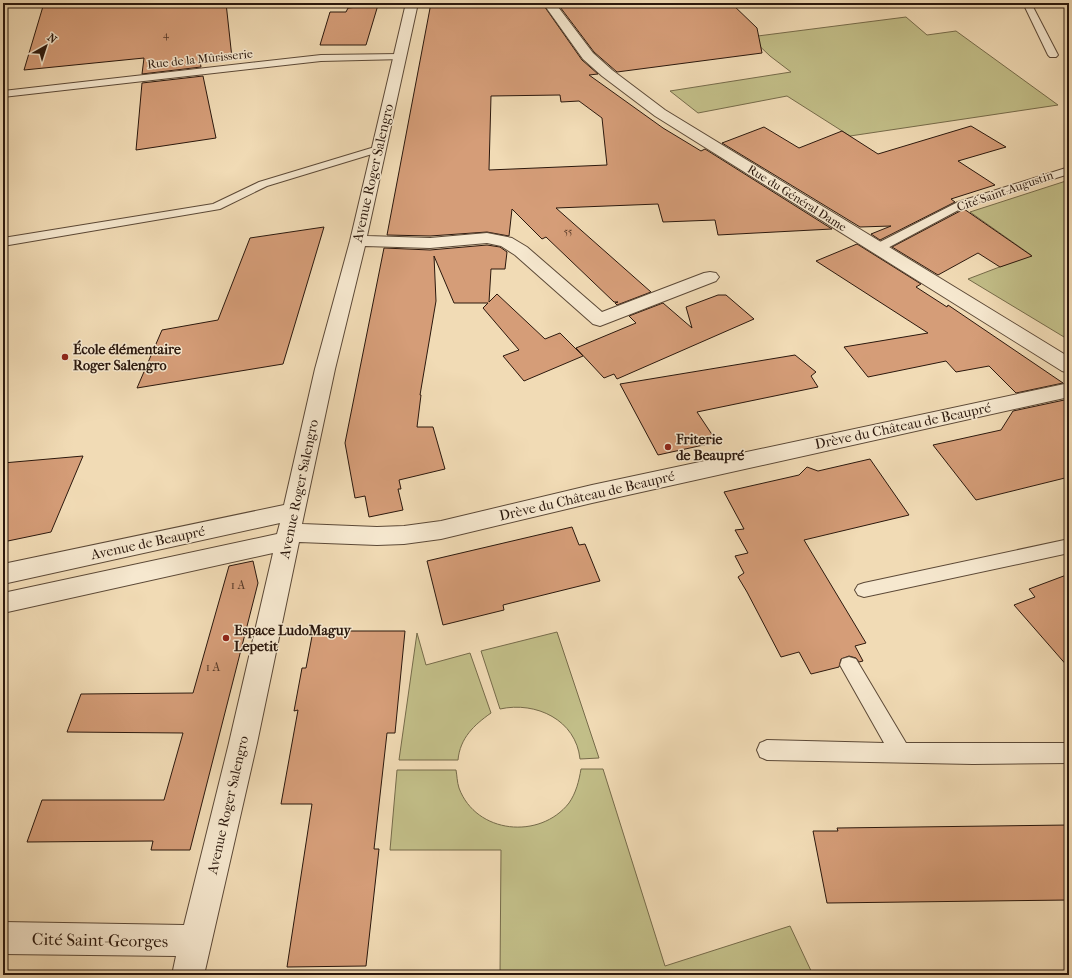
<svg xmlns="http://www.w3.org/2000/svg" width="1072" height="978" font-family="'IM FELL French Canon',serif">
  <rect width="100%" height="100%" fill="#f1dbb5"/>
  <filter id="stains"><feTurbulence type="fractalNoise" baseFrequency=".005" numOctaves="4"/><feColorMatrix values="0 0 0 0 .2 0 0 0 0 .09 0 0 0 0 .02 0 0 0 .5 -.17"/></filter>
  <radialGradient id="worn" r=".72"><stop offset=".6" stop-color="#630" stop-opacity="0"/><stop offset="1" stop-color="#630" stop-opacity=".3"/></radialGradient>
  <g fill="#c2be88" stroke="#766b4a">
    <path d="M906,17l21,18 29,-4 102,74 -208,31 -63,-40 -89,17 -28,-22 121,-19 -21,-16 -20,-19z"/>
    <path d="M1069,180v160l-101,-61 63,-24 -61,-43z"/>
    <path d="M557,632l42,126 -19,1c-4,-39 -44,-58 -80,-50l-19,-58z"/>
    <path d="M417,633l9,32 44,-12 21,60c-17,12 -31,25 -33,47h-59z"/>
    <path d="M581,769h22l62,197 125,-40 23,49h-313l1,-125h-111l7,-80h59c1,5 1,12 3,18 17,46 81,52 110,15 7,-10 10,-22 12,-34z"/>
  </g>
  <g fill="#d59d78" stroke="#2b180d" fill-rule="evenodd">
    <path d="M44,3h182l6,55 -32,3 1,6 -59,7 2,-16 -120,12z"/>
    <path d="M431,3h111l40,57 16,14 -9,1 74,53 38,23 4,-2 127,80 -114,6 -3,-15 -52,2 -5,-18 -102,4 95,84 -34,13 -2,-2 3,-1h-4l-68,-65 -4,2 -30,-30 -3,27 -22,-4 -57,4 -43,-1zM560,95l1,7 18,-1 23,17 5,47 -118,5 2,-74z"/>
    <path d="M557,3h174l26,25 5,25 -145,19 -23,-20z"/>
    <path d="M378,5l-12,40h-46l10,-33h16l2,-4z"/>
    <path d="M203,76l13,62 -80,12 6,-67z"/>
    <path d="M971,126l35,21 -48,14 37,24 -44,14 4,3 -75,38 -9,-6 20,-8 -31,1 -138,-84 42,-16 35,21 43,-17 36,23z"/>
    <path d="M964,209l68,47 -32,11 -22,-14 -40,22 -46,-28z"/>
    <path d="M324,227l-41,137 -146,24 25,-58 56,-10 32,-82z"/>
    <path d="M857,244l64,40 -5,3 31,20 1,-2 115,78 -47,10 -27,-27 -33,6 -10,-11 -78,16 -24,-30 84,-14 -112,-72z"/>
    <path d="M487,245l13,2 7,5 -2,17h-14l-2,33 8,-8 48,45 15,-6 23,23 -59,25 -21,-25 16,-6 -36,-42 5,-5h-34l-20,-47 2,45 -16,94h1l-4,32h16l12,42 -46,11 2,9h-3l5,21 -34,7 -4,-21 -10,2 -10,-55 39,-195 46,2z"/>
    <path d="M718,295h8l28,24 -137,60 -3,-5 -10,4 -28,-30 60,-25 -7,-7 34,-13 29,25 -6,-21z"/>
    <path d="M795,355l21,17 -5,4 7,11 -121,25 20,30 -59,13 -38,-71z"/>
    <path d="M1069,399v78l-93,23 -43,-55 68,-15 12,-19z"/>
    <path d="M83,456l-32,76 -48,10v-79z"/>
    <path d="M870,459l39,56 -105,25 62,103 -11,3 8,15 -4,1 -3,-4 -7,-2 -8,3 -2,8 -28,7 -12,-22 -18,5 -34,-65 -9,-15 6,-4 -9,-17 13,-3 -13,-23 9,-1 -20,-37 75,-17 8,-8 11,4z"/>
    <path d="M572,527l7,18 6,-1 15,37 -97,24 1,5 -61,15 -16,-64z"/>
    <path d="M253,561l5,22 -68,267h-39l2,-9 -126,1 15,-42h122l19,-67 -116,-1 14,-38 112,-1 36,-127z"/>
    <path d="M1069,574v94l-55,-63 21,-8 -6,-8z"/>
    <path d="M313,631h92l-10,102h-8l-13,116h5l-13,117 -79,1 25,-163h-31l17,-94 -4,1 8,-43h4z"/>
    <path d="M1069,825v75l-242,3 -14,-72h25l-1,-3z"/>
  </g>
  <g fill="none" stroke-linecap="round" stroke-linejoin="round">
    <g stroke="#5c4937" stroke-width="2">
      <g id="service">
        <path d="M1023,3h8l27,52 -2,2h-6l-2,-2z"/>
        <path d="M400,54l3,1v4l-82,2 -318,36v-6l318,-36z"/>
        <path d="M378,146l4,1 1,2 -1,2 -115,35 -47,23 -217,37v-8l210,-34 46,-22z"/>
        <path d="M1069,167v7l-103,32 -84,45 -4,1 -6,-4 2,-3 84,-43z"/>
        <path d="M1069,539v14l-205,44 -6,-2 -3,-5 3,-5 6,-2z"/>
        <path d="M849,657l7,2 50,84h163v20l-96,1 -206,-4 -7,-3 -3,-7 3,-7 7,-3 117,3 -44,-78 2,-6z"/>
      </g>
    </g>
    <g stroke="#5c4937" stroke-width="2">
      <path id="minor" d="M406,3h12l-51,233 63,2 57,-5 25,5 15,9 75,65 102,-39 6,-1 6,1 3,4 -3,4 -116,45 -7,-2 -78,-69 -14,-9 -14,-3 -57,5 -65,-2 -30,123 -33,155 75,3 27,-1 37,-5 151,-36 477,-102v14l-477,106 -151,36 -37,5 -27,1 -78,-3 -42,201 -53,232h-32l4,-19 -173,-2v-32l181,3 45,-182 44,-190 -270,60v-20l274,-59 3,-11 -277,61v-20l281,-59 31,-136 35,-128z"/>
    </g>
    <g stroke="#5c4937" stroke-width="2">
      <path id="tertiary" d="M543,3h12l38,50 19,17 53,40 404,247v16l-7,-2 -407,-255 -53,-40 -19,-17z"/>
    </g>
    <use href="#service" fill="#f6e8cf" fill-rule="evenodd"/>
    <use href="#minor" fill="#f6e8cf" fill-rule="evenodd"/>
    <use href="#tertiary" fill="#f6e8cf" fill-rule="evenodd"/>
  </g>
  <g fill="#8f2418" stroke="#f6e8cf" stroke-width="1.5">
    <circle cx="65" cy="357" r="4"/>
    <circle cx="668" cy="447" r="4"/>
    <circle cx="226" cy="638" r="4"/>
  </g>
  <g text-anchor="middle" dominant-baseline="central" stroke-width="3" stroke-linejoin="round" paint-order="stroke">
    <g font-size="10" fill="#563928">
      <text x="166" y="35">4</text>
      <text x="568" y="232">55</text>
    </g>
    <g font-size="12" fill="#2b180d" stroke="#f6e8cf">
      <text transform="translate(200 59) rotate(-6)">Rue de la Mûrisserie</text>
      <text transform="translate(1005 191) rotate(-19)">Cité Saint-Augustin</text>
      <text transform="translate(797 198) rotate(32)">Rue du Général Dame</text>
    </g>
    <g font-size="12" fill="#563928">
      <text x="238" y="585">1 A</text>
      <text x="213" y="667">1 A</text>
    </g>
    <g font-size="14" fill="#2b180d" stroke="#f6e8cf">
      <text transform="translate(373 173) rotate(-77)">Avenue Roger Salengro</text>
      <text transform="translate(903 426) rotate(-12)">Drève du Château de Beaupré</text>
      <text transform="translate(299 489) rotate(-78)">Avenue Roger Salengro</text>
      <text transform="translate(587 496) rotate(-13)">Drève du Château de Beaupré</text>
      <text transform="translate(148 543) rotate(-12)">Avenue de Beaupré</text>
      <text transform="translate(228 805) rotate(-77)">Avenue Roger Salengro</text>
    </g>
    <g font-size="14" font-weight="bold" fill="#2b180d" stroke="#f6e8cf" text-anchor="start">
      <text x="73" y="349">École élémentaire<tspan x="73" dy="16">Roger Salengro</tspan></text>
      <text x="676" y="439">Friterie<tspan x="676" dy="16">de Beaupré</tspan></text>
      <text x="234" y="630">Espace LudoMaguy<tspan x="234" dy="16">Lepetit</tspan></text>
    </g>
    <g font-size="17" fill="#2b180d" stroke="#f6e8cf">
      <text transform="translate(100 940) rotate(1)">Cité Saint-Georges</text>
    </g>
  </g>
  <rect width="1072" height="978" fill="none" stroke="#f1dbb5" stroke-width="16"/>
  <rect x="4" y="4" width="1064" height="970" fill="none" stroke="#2b180d" stroke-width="2"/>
  <rect x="8" y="8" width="1056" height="962" fill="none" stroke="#2b180d"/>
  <g transform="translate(46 46) rotate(39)" stroke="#f6e8cf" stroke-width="3" paint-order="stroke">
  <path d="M0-3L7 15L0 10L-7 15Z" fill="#2b180d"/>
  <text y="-6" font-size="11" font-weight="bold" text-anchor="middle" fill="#2b180d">N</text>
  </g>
  <rect width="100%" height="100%" filter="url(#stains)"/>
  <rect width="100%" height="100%" fill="url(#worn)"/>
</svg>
